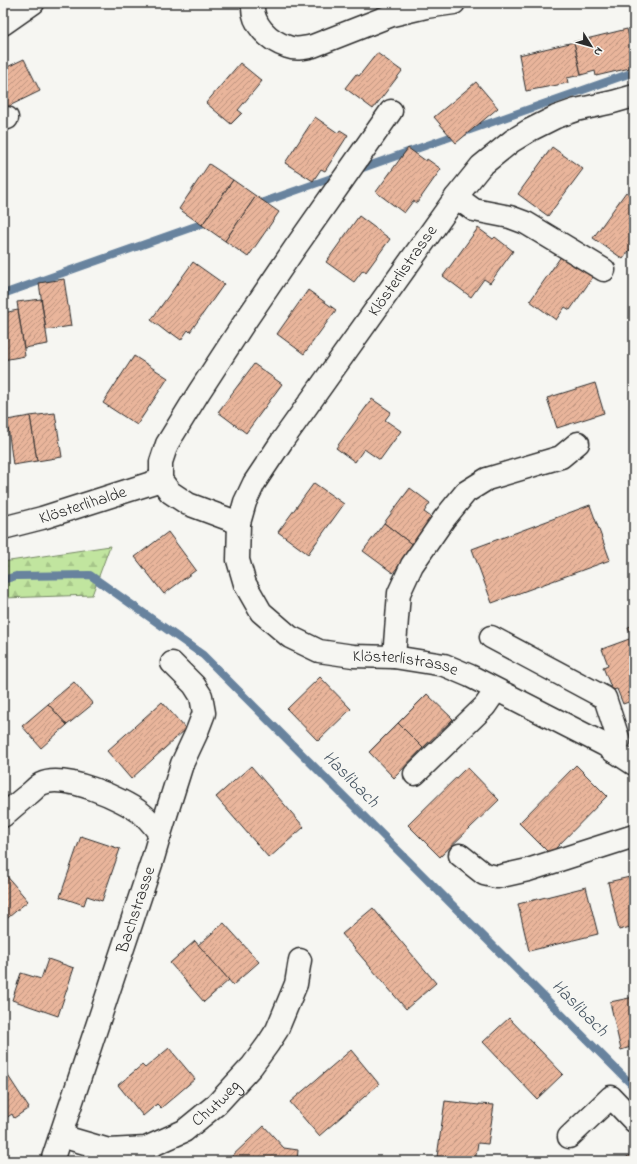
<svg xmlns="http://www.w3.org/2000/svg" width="637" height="1164" font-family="'Indie Flower',sans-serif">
  <defs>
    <pattern id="forest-firs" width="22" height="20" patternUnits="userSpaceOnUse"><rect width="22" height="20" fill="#c1e59f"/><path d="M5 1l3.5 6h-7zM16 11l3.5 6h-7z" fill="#a6c589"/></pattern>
    <pattern id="building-hatch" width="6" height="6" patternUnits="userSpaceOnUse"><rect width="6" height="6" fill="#e9b59b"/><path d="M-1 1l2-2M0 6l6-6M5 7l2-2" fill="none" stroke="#bd937f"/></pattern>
  </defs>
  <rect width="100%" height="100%" fill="#f6f6f2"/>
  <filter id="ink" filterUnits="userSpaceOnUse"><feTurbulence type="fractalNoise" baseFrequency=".025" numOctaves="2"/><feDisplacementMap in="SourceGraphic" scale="8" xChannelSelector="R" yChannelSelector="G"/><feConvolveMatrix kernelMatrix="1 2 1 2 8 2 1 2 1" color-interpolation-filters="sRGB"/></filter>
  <g filter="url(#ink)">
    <path fill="url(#forest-firs)" stroke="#768865" d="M110,546l-18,49 -89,3v-36z"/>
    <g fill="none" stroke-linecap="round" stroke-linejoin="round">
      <g stroke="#68839e" stroke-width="8">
        <path d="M357,170l277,-98"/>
        <path d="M255,205l85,-30"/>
        <path d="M3,294l207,-73"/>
        <path d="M3,580l13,-4 74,-1 113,80 431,432"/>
      </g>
    </g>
    <g fill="url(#building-hatch)" stroke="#2b2b2b">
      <path d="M300,3h10l-7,4z"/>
      <path d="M313,3h9l-6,4z"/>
      <path d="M627,29l3,12 4,-2v28l-38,9 -1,-5 -14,4 -7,-33z"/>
      <path d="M574,42l7,33 -14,3 1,5 -42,8 -7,-36z"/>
      <path d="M377,53l25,18 -29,38 -28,-21 11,-14 3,2z"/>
      <path d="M24,59l16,32 -37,18v-40z"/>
      <path d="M240,63l22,18 -24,29 4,3 -11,11 -25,-21z"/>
      <path d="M476,82l22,26 -42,35 -22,-26z"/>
      <path d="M315,117l23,16 2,-3 8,5 -23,36 -4,-2 -8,12 -28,-18z"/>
      <path d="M552,147l31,22 -35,47 -30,-22z"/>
      <path d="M408,148l18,13 1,-2 14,10 -24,34 -4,-2 -9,12 -28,-21z"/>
      <path d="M209,164l24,16 -31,45 -23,-16z"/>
      <path d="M233,180l23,16 -31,45 -23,-16z"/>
      <path d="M626,192l8,6v46l-11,15 -30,-21z"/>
      <path d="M256,196l23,16 -31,45 -23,-16z"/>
      <path d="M359,216l31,23 -24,33 -3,-2 -9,12 -28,-20z"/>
      <path d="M478,228l15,11 2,-2 18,14 -23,32 -6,-4 -13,18 -28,-21z"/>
      <path d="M562,255l31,22 -23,33 -5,-3 -9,13 -26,-19z"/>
      <path d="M193,262l31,22 -34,48 -2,-2 -7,10 -11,-8 -1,2 -18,-14z"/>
      <path d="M64,279l7,47 -25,4 -7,-47z"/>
      <path d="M308,290l28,20 -32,44 -27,-20z"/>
      <path d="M41,299l7,45 -24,4 -7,-46z"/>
      <path d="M18,310l7,46 -22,4v-47z"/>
      <path d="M134,356l34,22 -31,47 -34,-22z"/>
      <path d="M254,364l28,20 -36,49 -28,-21z"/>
      <path d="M595,383l9,30 -47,15 -10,-30z"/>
      <path d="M372,399l19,13 -6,8 16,11 -21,29 -16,-11 -9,13 -19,-14z"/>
      <path d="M55,413l7,44 -25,4 -7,-45z"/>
      <path d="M30,416l7,45 -24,4 -6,-45z"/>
      <path d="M314,483l30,21 -36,50 -30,-22z"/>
      <path d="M410,488l20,15 -6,9 10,7 -20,27 -30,-23z"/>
      <path d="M590,505l20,55 -118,43 -20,-54z"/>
      <path d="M384,523l30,23 -21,27 -30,-22z"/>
      <path d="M168,532l28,38 -32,24 -29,-37z"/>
      <path d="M634,625v75l-11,4 -6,-15 -5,1 -9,-23 5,-2 -6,-16 30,-11 -4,-11z"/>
      <path d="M320,677l31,32 -33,32 -31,-32z"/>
      <path d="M74,682l19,22 -26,21 -19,-21z"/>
      <path d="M427,694l26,25 -30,29 -25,-25z"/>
      <path d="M162,702l24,27 -55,50 -24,-28z"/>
      <path d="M48,704l19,21 -26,23 -19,-22z"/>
      <path d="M398,723l25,25 -29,30 -25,-26z"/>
      <path d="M576,765l31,31 -57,58 -31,-31z"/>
      <path d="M251,766l53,61 -35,31 -53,-61z"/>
      <path d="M467,767l32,33 -59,57 -32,-32z"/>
      <path d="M81,836l39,13 -18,52 -15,-5 -3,9 -24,-8z"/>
      <path d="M5,874l23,27 -25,21v-46z"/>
      <path d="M634,876v50l-15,4 -11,-48z"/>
      <path d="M586,887l12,47 -69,17 -11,-47z"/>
      <path d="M373,908l63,75 -30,26 -64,-75z"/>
      <path d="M224,923l35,39 -26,23 -35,-40z"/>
      <path d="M195,941l34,39 -25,22 -34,-39z"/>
      <path d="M48,959l26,9 -16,48 -46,-16 9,-27 20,6z"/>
      <path d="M634,997v49l-13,4 -11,-48z"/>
      <path d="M509,1018l54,56 -26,25 -54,-57z"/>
      <path d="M169,1048l26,31 -34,29 -4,-4 -14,12 -25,-31 24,-20 3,3z"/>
      <path d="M351,1050l28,34 -60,52 -29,-34z"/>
      <path d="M3,1068l26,40 -15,10 -2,-4 -9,6z"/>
      <path d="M445,1101l34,4v-1l15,1 -6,39 -10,-1 -3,18 -38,-4z"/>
      <path d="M264,1126l20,22 14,2 -1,11h-64l-3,-3z"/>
      <path d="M634,1150v11h-11z"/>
    </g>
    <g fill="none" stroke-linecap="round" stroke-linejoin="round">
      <g stroke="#2b2b2b" stroke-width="25">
        <g id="minor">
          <path d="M253,3c-2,21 16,38 35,44 8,3 17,1 25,-1l79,-31 34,-8 28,-4"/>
          <path d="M3,24l30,-21"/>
          <path id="s1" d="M634,96l-21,6 -37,8 -20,7 -26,13 -18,11 -31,25 -25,31 -174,244 -28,42 -9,19 -6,21 -1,37 7,24 16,28 29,25 29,14 34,5 41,1 50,8 26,11 135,69 29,19"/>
          <path d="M3,119l4,-1"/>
          <path d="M456,197l18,13 36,7 16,6 78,47"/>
          <path d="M239,523l-51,-19 -18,-12 -9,-12v-18l6,-18 32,-52 43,-66 53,-78 96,-137"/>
          <path id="s2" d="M3,528l39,-10 119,-38"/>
          <path d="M491,637l114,61 14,43 -6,10"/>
          <path d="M394,657l5,-64 13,-28 32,-46 22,-27 21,-13 74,-22 17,-14"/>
          <path d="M415,774l70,-68 11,-16"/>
          <path d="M3,816c9,-8 17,-15 26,-22 4,-3 8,-8 12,-10 22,-12 82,15 100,29 8,6 13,13 19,21"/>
          <path d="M460,855l24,19 13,3 31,-7 106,-34"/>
          <path id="s3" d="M61,1136l48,14 37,-2 38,-17 33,-27 35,-38 16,-22 9,-14 19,-46 4,-24"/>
          <path d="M569,1137l42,-40 23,24"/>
          <path id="s4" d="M52,1161l101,-303 7,-24 22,-70 14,-30 8,-21 -3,-17 -7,-11 -22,-22"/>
        </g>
      </g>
      <use href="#minor" stroke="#f6f6f2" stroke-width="22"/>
    </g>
  </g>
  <g text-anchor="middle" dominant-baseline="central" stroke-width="3" stroke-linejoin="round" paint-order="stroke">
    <g font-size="17" fill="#2b2b2b" stroke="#f6f6f2">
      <text transform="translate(403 271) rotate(-55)">Klösterlistrasse</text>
      <text stroke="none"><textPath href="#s2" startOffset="83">Klösterlihalde</textPath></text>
      <text stroke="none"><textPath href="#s1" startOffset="856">Klösterlistrasse</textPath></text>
      <text stroke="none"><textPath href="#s4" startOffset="265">Bachstrasse</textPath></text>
      <text stroke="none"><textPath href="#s3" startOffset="171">Chutweg</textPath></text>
    </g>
    <g font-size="18" font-style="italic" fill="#495764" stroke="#f6f6f2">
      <text transform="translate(350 780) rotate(45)">Haslibach</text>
      <text transform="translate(579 1009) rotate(45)">Haslibach</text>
    </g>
  </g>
  <rect width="637" height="1164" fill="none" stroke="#f6f6f2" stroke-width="16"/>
  <rect x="8" y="8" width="621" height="1148" fill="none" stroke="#2b2b2b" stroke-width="1.5" filter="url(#ink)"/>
  <g transform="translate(591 46) rotate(127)" stroke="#f6f6f2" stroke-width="3" paint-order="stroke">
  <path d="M0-3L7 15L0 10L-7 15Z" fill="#2b2b2b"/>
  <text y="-6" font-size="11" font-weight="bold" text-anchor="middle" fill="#2b2b2b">N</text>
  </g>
</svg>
